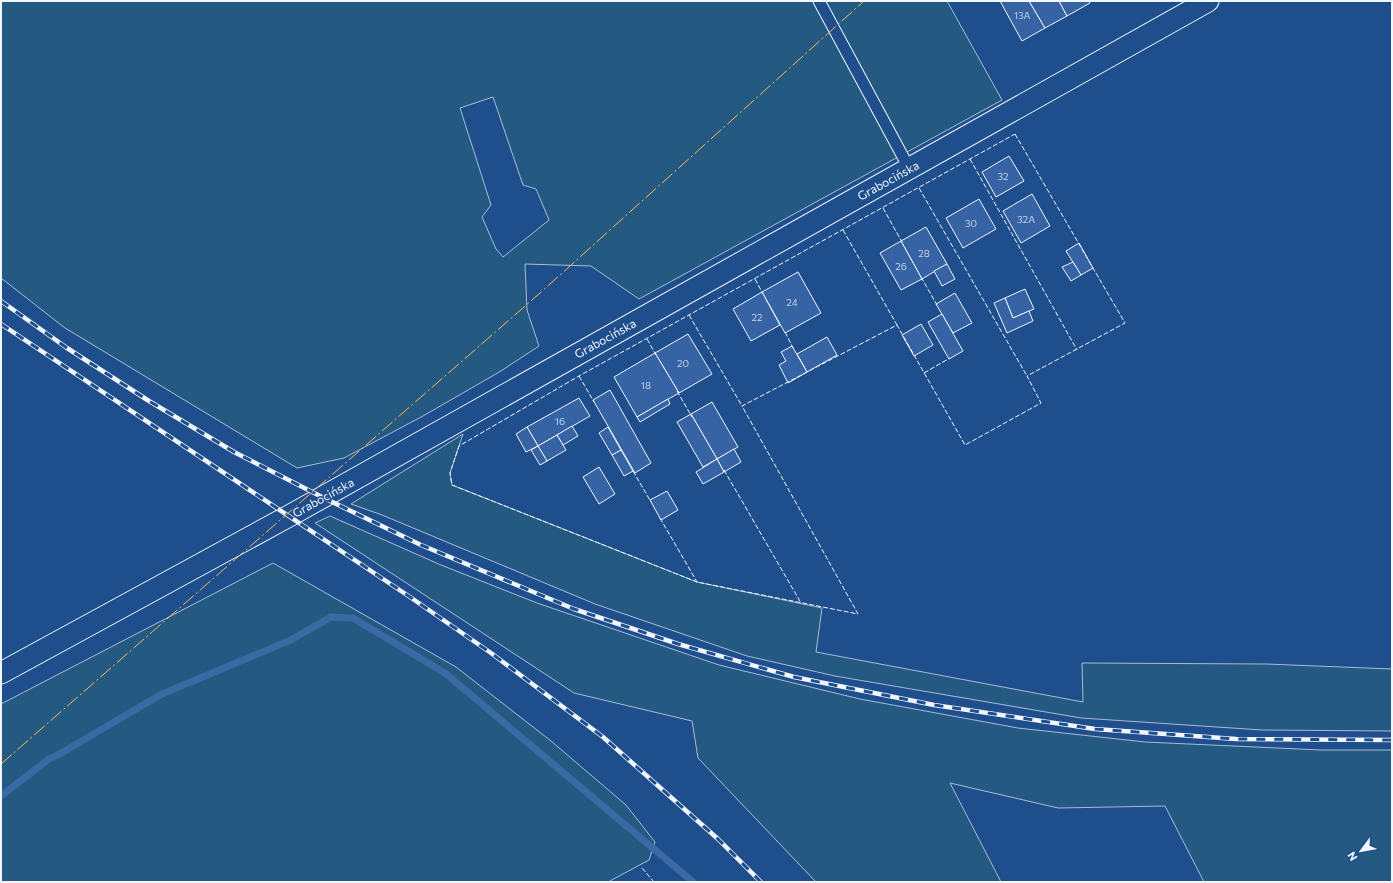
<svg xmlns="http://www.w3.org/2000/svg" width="1393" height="883" font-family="Commissioner,sans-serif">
  <rect width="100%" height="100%" fill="#1f4e8c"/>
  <g fill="#245a82" stroke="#a8bbd7" fill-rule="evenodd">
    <path d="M1,1h946l55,99 -363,199 -48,-33 -66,-2 2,46 12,36 -38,25 -78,45 -79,42 -47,10 -232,-140 -64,-50zM493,97l30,88 13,4 13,31 -46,37 -7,-8 -14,-32 9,-12 -31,-97z"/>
    <path d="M463,434l-13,39 2,12 245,97 125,26 -6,44 267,50 -1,-39 184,1 126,5v62l-130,-1 -181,-12 -246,-42 -88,-20 -152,-52 -213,-89 -31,-11z"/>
    <path d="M330,516l111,49 96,38 182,62 141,34 158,29 127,14 176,8h71v132h-188l-39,-76 -107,2 -108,-25 51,99h-185l-118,-124 -6,-37 -118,-28 -259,-170z"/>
    <path d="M273,563l183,104 95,74 75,64 29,37 -6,18 -41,22h-607v-178z"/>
  </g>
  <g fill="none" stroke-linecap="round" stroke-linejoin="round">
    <path stroke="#3b69a3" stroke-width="7" d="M1,796l48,-37 7,-3 106,-62 129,-54 40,-23 22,1 92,55 248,209"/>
  </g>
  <g fill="#3563a3" stroke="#f2f6ff">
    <path d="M1000,1h29l16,27 -23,13z"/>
    <path d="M1029,1h30l8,15 -22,12z"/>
    <path d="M1059,1h30l1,2 -23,13z"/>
    <path d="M1009,156l15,25 -28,16 -14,-25z"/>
    <path d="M1032,194l18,32 -29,17 -18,-32z"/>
    <path d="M979,199l17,30 -33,19 -17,-30z"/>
    <path d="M926,227l21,37 -25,15 -21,-38z"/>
    <path d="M901,241l21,38 -21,11 -21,-37z"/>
    <path d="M1079,243l14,25 -12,7 -15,-24z"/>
    <path d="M1073,262l8,13 -10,6 -9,-14z"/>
    <path d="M947,264l8,15 -13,7 -8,-15z"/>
    <path d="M798,272l23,41 -36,20 -23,-41z"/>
    <path d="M1025,289l9,20 -21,9 -8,-20z"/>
    <path d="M762,292l18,33 -29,16 -18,-32z"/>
    <path d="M955,293l17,30 -19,10 -17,-29z"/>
    <path d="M1005,298l8,20 16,-7 4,10 -26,12 -13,-30z"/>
    <path d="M942,314l21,37 -14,8 -21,-37z"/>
    <path d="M921,324l12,21 -19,11 -12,-21z"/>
    <path d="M688,334l24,40 -33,19 -24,-40z"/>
    <path d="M827,337l10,18 -30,17 -10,-18z"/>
    <path d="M792,346l15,26 -19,11 -9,-18 7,-4 -5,-9z"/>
    <path d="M655,353l24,40 -42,24 -23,-40z"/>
    <path d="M610,390l41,73 -16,10 -42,-73z"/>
    <path d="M579,398l11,18 -52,30 -11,-19z"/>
    <path d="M668,399l2,5 -30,18 -3,-5z"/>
    <path d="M712,402l26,45 -21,12 -26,-45z"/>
    <path d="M691,414l26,45 -14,8 -26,-45z"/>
    <path d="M572,426l6,10 -15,9 -6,-10z"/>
    <path d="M527,427l11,19 -12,6 -10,-18z"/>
    <path d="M608,427l13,23 -9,5 -13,-22z"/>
    <path d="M557,435l9,15 -19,11 -9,-15z"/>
    <path d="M538,446l9,15 -7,4 -9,-15z"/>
    <path d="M734,449l7,13 -17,10 -7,-13z"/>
    <path d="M621,450l12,21 -9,5 -12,-21z"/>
    <path d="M717,459l7,13 -21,12 -7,-12z"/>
    <path d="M599,467l16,27 -16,10 -16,-27z"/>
    <path d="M667,491l11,19 -17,10 -11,-20z"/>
  </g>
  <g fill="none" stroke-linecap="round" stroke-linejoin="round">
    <g stroke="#f2f6ff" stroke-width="13">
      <path id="service" d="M819,1l90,167"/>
    </g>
    <g stroke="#f2f6ff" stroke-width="23">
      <path id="minor" d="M1,673l288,-157 919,-515"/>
    </g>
    <use href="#service" stroke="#1f4e8c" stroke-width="11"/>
    <use href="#minor" stroke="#1f4e8c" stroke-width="21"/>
    <g stroke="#f2f6ff" stroke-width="4.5">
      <g id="rail">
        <path d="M1,301l66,47 82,53 85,51 88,45 99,48 153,64 104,35 116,33 140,28 161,24 141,10 156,1"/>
        <path d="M1,324l409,273 81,56 112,84 115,102 43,43"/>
      </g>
    </g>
    <use href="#rail" stroke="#1f4e8c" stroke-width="3" stroke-dasharray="9" stroke-linecap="butt"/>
    <g stroke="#f2f6ff" stroke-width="1" stroke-dasharray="5 2" stroke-linecap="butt">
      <path d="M1015,134l110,189 -98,53 14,27 -76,42 -68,-120 -155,81 116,208 -161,-32 -245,-97 -2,-12 9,-27 120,-70z"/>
      <path d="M970,159l107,191"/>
      <path d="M919,188l108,188"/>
      <path d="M883,208l19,34"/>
      <path d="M843,230l54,95"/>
      <path d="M921,277l16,28"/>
      <path d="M755,279l8,15"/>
      <path d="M689,315l53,91"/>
      <path d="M785,332l8,16"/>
      <path d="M647,339l9,16"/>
      <path d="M924,373l26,-15"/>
      <path d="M579,376l15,26"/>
      <path d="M677,391l15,26"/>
      <path d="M724,470l77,133"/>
      <path d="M633,471l18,31"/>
      <path d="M660,518l37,64"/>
      <path d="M642,868l12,14"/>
    </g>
    <path stroke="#ffb74d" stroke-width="1" stroke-dasharray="14 3 2 3" stroke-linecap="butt" d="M1,764l539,-471 324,-292"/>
  </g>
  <g text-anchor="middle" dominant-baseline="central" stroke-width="3" stroke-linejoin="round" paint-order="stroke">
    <g font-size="10" fill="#c3d1e8">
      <text x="1022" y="15">13A</text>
      <text x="1003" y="176">32</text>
      <text x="1026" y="219">32A</text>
      <text x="971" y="223">30</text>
      <text x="924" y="253">28</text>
      <text x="901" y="266">26</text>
      <text x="792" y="302">24</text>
      <text x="757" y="317">22</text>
      <text x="683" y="363">20</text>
      <text x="646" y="385">18</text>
      <text x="560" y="421">16</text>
    </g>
    <g font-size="12" fill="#f2f6ff" stroke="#1f4e8c">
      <text transform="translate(888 180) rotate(-29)">Grabocińska</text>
      <text transform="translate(605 338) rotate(-29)">Grabocińska</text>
      <text transform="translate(323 497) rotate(-29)">Grabocińska</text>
    </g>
  </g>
  <rect width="1393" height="883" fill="none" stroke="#f2f6ff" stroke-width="4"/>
  <g transform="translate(1361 851) rotate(238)" stroke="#1f4e8c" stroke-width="3" paint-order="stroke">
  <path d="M0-3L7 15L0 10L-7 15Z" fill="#f2f6ff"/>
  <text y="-6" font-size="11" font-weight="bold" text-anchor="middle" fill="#f2f6ff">N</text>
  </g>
</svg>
